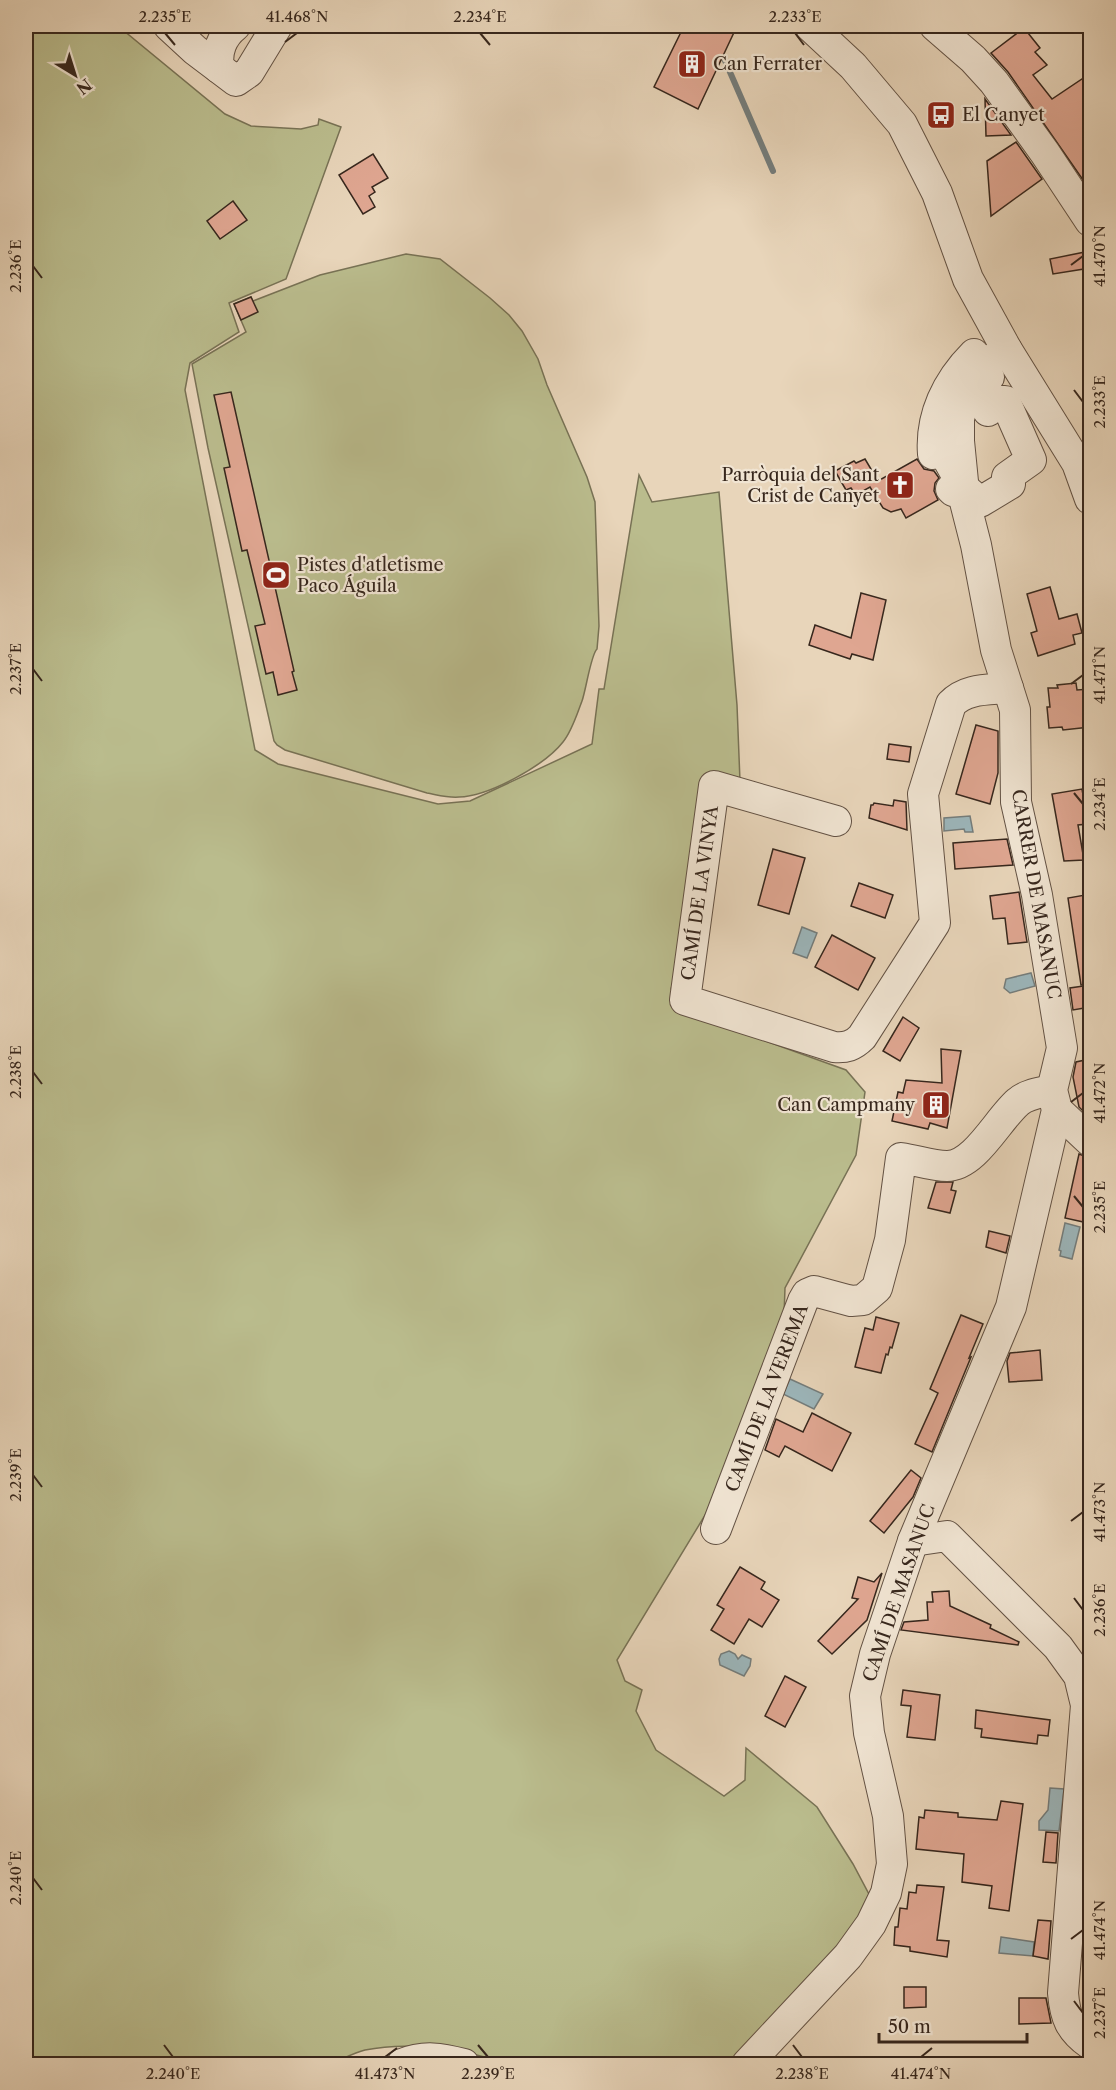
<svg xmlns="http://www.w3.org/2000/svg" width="1116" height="2090" font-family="'Libre Caslon Text',serif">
  <rect width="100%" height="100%" fill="#e8d5ba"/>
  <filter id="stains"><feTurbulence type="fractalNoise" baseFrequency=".00333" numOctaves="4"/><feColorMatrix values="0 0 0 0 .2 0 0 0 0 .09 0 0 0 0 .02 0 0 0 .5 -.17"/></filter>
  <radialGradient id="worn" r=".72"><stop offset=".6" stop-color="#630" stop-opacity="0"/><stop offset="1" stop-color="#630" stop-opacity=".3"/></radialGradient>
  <g fill="#babc8d" stroke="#787255" stroke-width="1.5">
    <path d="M26,26h92l107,88 26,12 50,3 17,-4 1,-6 22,8 -55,152 -57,24 10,29 -49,31 -5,27 70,360 23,14 160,40 32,-3 122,-57 7,-55h5l35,-214 13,27 67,-10 18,213 4,102 -14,-4 -56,186 39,32 136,49 19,22 -9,63 -71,133 -1,28 -74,191 -93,153 8,21 17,9 -6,21 20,39 68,46 21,-16 1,-32 71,59 36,57 18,34 -38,57 -102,109h-224c-41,-15 -98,-23 -142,-14 -12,3 -24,10 -35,14h-304z"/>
    <path d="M406,254l34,5 50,39 19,17 13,16 16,28 9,26 40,92 8,25 4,124 -2,23c-6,5 -11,41 -15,52 -5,13 -10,30 -19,41 -19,24 -74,54 -104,55 -11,1 -21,-2 -32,-4l-142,-43 -8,-5 -3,-4 -66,-293 -16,-84 54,-32 -12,-28 17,-7 2,4 67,-26z"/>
  </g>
  <g fill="#9cb6bb" stroke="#747d7c" stroke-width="1.5">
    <path d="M970,816l3,16h-8l-1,-3 -20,2v-13z"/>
    <path d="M802,927l15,6 -10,25 -14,-5z"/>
    <path d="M1031,973l4,13 -25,7 -6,-5 2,-9z"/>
    <path d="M1065,1223l15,4 -8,32 -12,-3 1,-5 -2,-1z"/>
    <path d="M790,1379l33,15 -9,15 -31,-15z"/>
    <path d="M729,1651l6,3 3,5 4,-4 9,4 -1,7 -6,10 -24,-11 -1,-6 2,-5z"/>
    <path d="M1050,1788l14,1 -5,42 -20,-1v-9l9,-11z"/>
    <path d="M1001,1937l33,5 -1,14 -34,-3z"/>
  </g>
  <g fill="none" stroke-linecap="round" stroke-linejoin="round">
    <path stroke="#747d7c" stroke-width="6" d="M723,56l50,115"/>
  </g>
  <g fill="#dfa691" stroke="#37271d" stroke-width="1.5">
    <path d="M684,26h53l-39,83 -44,-22z"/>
    <path d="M1024,28l16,20 -5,4 12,13 -14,10 19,24 30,-20 8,9v102l-82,-118 -17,-19z"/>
    <path d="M985,99l26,36 -25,1z"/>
    <path d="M1016,142l26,37 -51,37 -4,-55z"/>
    <path d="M373,154l15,24 -16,9 3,5 -6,4 6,11 -12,7 -24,-39z"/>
    <path d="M233,201l14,19 -27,19 -13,-18z"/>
    <path d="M1090,251v17l-37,6 -3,-15z"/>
    <path d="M251,297l7,15 -17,8 -7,-16z"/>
    <path d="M231,392l63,279 -2,1 5,18 -19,5 -5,-23 -7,2 -11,-48 10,-2 -18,-74 -5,1 -18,-83 6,-1 -16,-72z"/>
    <path d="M865,459l13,22 39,-22 7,10 10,2 5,7 -4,5 -1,8 4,9 -32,18 -5,-9 -10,3 -8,-4 -13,-21 -14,8 -5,-7 -5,2 -11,-19 19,-10 2,2z"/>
    <path d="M1050,587l9,32 18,-5 5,19 -9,2 2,9 -37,12 -7,-23 6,-2 -10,-37z"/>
    <path d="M861,593l25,7 -13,60 -21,-6 -2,5 -41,-14 6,-20 36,13z"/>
    <path d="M1076,683l1,7 13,-1v38l-27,3 -1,-3 -13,1 -2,-21h3l-2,-19h10l-1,-3z"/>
    <path d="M976,725l22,6v42l-8,31 -34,-10z"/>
    <path d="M889,744l22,3 -2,15 -22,-3z"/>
    <path d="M1082,789l6,35 -10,1 6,35 -20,1 -12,-67z"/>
    <path d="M894,800l12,2 1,28 -38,-12 2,-13h2l1,-2 19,3z"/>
    <path d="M1007,839l6,26 -58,4 -2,-26z"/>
    <path d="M773,849l32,9 -16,56 -31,-9z"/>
    <path d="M859,883l34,12 -8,23 -34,-12z"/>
    <path d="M1019,892l8,50 -19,2 -3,-26 -12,1 -3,-23z"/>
    <path d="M1085,895l5,36v53l-9,1 -13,-87z"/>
    <path d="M832,935l43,23 -17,32 -43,-23z"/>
    <path d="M1090,985v22l-17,3 -3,-22z"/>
    <path d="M903,1017l16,11 -19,33 -17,-10z"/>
    <path d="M941,1049l20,2 -14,77 -17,-5 -2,6 -36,-8 6,-29 5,1 3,-13 36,3z"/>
    <path d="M1090,1059v59l-11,-11 -6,-30 3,-15z"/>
    <path d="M1079,1154l11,4v54l-2,11 -23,-5z"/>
    <path d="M936,1182h17l-2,8 5,1 -6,22 -22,-5z"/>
    <path d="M989,1231l21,5 -4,17 -20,-6z"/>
    <path d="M961,1315l22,9 -14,34 2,-1 -39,95 -17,-8 23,-51 -8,-4z"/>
    <path d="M876,1317l23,6 -7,25 -2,-1 -2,8 -2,-1 -5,19 -26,-6 10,-39 8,2z"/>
    <path d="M1040,1350l2,30 -33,2 -2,-21 3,-8z"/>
    <path d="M812,1413l39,20 -19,38 -47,-25 -6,11 -14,-7 11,-31 27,13z"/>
    <path d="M911,1470l10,8 -8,19 -29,36 -14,-12z"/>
    <path d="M740,1567l25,15 -4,7 18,11 -17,27 -13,-8 -15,25 -23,-14 13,-21 -7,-4z"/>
    <path d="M882,1573l-15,47 -35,34 -14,-13 40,-42 -6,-1 6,-21 16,5z"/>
    <path d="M949,1591l1,15 41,19 -1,3 29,14 -1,3 -117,-15 3,-8 24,-2 -1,-18h6l-1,-10z"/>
    <path d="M785,1676l21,11 -21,40 -20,-11z"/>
    <path d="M903,1690l37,5 -5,45 -28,-3 4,-31 -10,-1z"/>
    <path d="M976,1710l74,10 -2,16 -10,-1 -1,9 -56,-7 1,-8 -7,-1z"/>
    <path d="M1001,1801l22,3 -14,107 -20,-3 3,-22 -30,-4 2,-28 -48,-5 3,-32 5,1 1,-8 33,3v4l39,3z"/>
    <path d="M1046,1832l12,1 -2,30 -13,-1z"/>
    <path d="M917,1885l27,2 -7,53 12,1 -2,16 -37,-6v-4l-16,-2 1,-18h3l2,-19 7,1 2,-17 7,1z"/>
    <path d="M1038,1920l13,1 -3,38 -15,-3z"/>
    <path d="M904,1987h22v20l-22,1z"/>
    <path d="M1019,1998h27l5,25 -32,1z"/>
  </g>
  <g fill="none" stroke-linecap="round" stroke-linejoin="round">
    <g stroke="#635244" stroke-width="32">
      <g id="minor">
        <path d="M169,26l26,24 41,31 13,-9 28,-46"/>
        <path d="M810,26l43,40 49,58 35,69 31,86 39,71 70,113 13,36"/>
        <path d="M935,26l38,33 21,23 51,71 45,68"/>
        <path d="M219,68c-3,-16 3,-32 16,-42"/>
        <path d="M974,354l15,23c-12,14 -10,19 -1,34l12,-10h5l26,59 -24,17 3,7 -30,18 -16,-14 -11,3 -2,-2 10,-6 -19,-34 -9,5c-3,-38 14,-73 41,-100z"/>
        <path d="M836,821l-122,-35 -29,214 149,47c12,1 19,-1 28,-10l73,-114 -12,-129 28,-90c15,-16 37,-14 57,-16"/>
        <path d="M1057,1110l33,31"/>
        <path d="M716,1529l87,-228 4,-7 7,-3 37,10 12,-1 14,-12 13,-48 11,-82c15,2 31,8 46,8 28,0 51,-47 71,-64 9,-8 22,-9 34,-12"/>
        <path d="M913,1541l34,-5 111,111 21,29 7,29 -23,288c2,24 7,37 27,51"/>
        <path d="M402,2064c22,-9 39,-6 62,0"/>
        <path d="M747,2064l101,-108 23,-32 15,-31 6,-29 -4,-48 -19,-83 -4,-37 10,-42 38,-113 98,-234 46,-197 -5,-20 10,-42 -25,-153 -21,-93 -1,-92 -19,-60 -20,-105 -11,-43 -6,-61v-23l8,-25 21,-31 19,-12"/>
      </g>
    </g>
    <use href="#minor" stroke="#f0e4d2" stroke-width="30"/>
  </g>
  <path fill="none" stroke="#37271d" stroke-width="2" d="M165,33l10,12M480,33l10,12M795,33l9,12M285,42l12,-9M1071,265l12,-9M33,266l9,12M1074,390l9,12M33,669l9,12M1071,684l12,-9M1074,793l9,11M33,1072l9,12M1071,1102l12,-9M1074,1196l9,11M33,1475l9,12M1071,1521l12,-9M1074,1598l9,12M33,1878l9,12M1071,1939l12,-9M1074,2001l9,12M164,2045l9,12M478,2045l10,12M793,2045l9,12M385,2057l12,-9M921,2057l11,-9"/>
  <defs>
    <g id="building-square" transform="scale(1.5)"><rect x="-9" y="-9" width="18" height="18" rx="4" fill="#8f2418" stroke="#f0e4d2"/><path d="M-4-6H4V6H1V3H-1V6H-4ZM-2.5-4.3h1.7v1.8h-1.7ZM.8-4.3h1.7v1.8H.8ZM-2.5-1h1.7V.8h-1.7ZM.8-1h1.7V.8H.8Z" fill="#fff"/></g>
    <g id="bus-square" transform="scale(1.5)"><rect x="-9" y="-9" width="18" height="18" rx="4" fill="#8f2418" stroke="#f0e4d2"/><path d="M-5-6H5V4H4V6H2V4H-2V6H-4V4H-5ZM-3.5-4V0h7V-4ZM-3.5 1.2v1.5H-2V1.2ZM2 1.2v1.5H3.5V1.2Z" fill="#fff"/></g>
    <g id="church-square" transform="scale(1.5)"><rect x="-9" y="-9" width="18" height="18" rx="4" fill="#8f2418" stroke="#f0e4d2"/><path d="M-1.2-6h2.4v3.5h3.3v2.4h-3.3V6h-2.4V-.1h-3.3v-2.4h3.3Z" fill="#fff"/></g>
    <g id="stadium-square" transform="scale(1.5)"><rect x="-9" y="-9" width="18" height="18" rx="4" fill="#8f2418" stroke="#f0e4d2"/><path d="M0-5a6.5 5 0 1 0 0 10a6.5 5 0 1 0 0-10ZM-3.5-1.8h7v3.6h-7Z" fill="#fff"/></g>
  </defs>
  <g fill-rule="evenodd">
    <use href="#building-square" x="692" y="64"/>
    <use href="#bus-square" x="941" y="115"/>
    <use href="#church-square" x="900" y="485"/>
    <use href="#stadium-square" x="276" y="575"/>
    <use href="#building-square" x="936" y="1105"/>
  </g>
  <g text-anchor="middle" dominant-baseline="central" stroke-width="4.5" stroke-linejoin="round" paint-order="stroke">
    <g font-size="18" fill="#37271d" stroke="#f0e4d2" text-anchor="start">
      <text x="713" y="64">Can Ferrater</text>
      <text x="962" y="115">El Canyet</text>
      <text x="879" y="475" text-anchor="end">Parròquia del Sant<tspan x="879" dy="21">Crist de Canyet</tspan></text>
      <text x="297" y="565">Pistes d'atletisme<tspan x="297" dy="21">Paco Águila</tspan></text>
      <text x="915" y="1105" text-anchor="end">Can Campmany</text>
    </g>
    <g font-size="18" fill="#37271d" stroke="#f0e4d2">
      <text transform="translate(700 893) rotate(-82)">CAMÍ DE LA VINYA</text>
      <text transform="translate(1036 894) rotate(80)">CARRER DE MASANUC</text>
      <text transform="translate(767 1398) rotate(-69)">CAMÍ DE LA VEREMA</text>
      <text transform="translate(899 1593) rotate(-71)">CAMÍ DE MASANUC</text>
    </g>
  </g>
  <rect width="1116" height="2090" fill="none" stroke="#e8d5ba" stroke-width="66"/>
  <g transform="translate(75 75) rotate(142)" stroke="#f0e4d2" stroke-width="4.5" paint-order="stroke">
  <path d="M0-4.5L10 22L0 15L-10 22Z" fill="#37271d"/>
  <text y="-9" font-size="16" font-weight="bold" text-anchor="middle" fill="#37271d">N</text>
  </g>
  <path d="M879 2033v9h148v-9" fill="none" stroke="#37271d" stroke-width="3"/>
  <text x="888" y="2033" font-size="18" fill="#37271d" stroke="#f0e4d2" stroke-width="4.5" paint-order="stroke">50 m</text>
  <rect x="33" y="33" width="1050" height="2024" fill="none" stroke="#37271d" stroke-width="2"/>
  <g font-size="15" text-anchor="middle" fill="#37271d">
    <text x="165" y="22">2.235°E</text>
    <text x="297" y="22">41.468°N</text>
    <text x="480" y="22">2.234°E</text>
    <text x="795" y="22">2.233°E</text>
    <text transform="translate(1100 256) rotate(-90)" y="5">41.470°N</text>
    <text transform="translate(16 266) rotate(-90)" y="5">2.236°E</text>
    <text transform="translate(1100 402) rotate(-90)" y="5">2.233°E</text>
    <text transform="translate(16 669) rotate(-90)" y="5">2.237°E</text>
    <text transform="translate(1100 675) rotate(-90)" y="5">41.471°N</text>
    <text transform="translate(1100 804) rotate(-90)" y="5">2.234°E</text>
    <text transform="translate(16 1072) rotate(-90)" y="5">2.238°E</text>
    <text transform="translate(1100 1093) rotate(-90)" y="5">41.472°N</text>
    <text transform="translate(1100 1207) rotate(-90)" y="5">2.235°E</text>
    <text transform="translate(16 1475) rotate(-90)" y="5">2.239°E</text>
    <text transform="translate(1100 1512) rotate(-90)" y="5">41.473°N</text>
    <text transform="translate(1100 1610) rotate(-90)" y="5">2.236°E</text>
    <text transform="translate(16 1878) rotate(-90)" y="5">2.240°E</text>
    <text transform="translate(1100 1930) rotate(-90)" y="5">41.474°N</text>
    <text transform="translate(1100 2013) rotate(-90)" y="5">2.237°E</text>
    <text x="173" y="2079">2.240°E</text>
    <text x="385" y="2079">41.473°N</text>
    <text x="488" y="2079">2.239°E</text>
    <text x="802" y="2079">2.238°E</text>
    <text x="921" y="2079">41.474°N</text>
  </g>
  <rect width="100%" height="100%" filter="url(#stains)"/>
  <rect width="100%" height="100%" fill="url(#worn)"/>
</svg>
